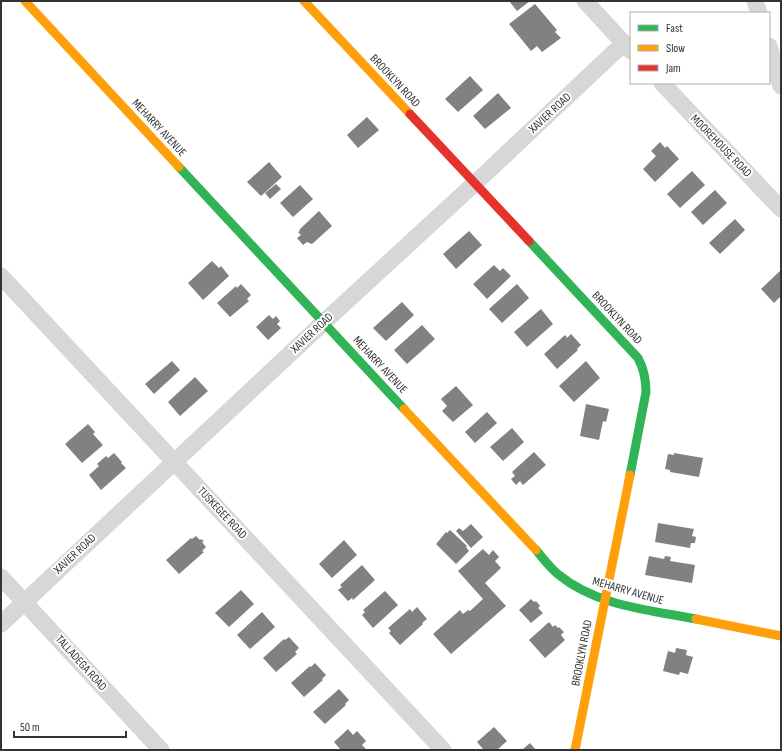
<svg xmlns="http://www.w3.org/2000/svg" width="782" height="751" font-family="'Sofia Sans Condensed',sans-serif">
  <rect width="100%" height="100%" fill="#fff"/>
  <g fill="#818181">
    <path d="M509,1h21l-13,10z"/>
    <path d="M535,4l22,26 -2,2 6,6 -19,14 -5,-6 -6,5 -22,-27z"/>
    <path d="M470,76l13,14 -25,22 -13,-13z"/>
    <path d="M498,93l13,15 -26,21 -12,-13z"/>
    <path d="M367,117l12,13 -21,18 -11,-13z"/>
    <path d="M660,142l5,6 2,-2 12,13 -24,23 -12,-13 13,-13 -5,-5z"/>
    <path d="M269,162l13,15 -21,19 -14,-14z"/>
    <path d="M692,171l13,14 -25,23 -13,-14z"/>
    <path d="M276,184l5,5 -11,10 -5,-6z"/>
    <path d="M300,185l13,14 -20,18 -13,-14z"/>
    <path d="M715,190l12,13 -24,22 -12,-13z"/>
    <path d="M319,211l13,15 -20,18 -5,-2 -4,3 -6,-7 4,-3 -3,-3 2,-1 -1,-1z"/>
    <path d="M735,219l10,11 -25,24 -11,-11z"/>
    <path d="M469,231l13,14 -26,24 -13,-15z"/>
    <path d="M212,261l7,7 2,-2 8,10 -26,24 -15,-17z"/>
    <path d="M494,265l6,6 3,-3 8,8 -24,23 -14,-15z"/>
    <path d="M781,270v26l-7,7 -13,-14z"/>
    <path d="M241,284l10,11 -4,4 2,2 -19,16 -13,-14 19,-17 1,2z"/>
    <path d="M517,284l12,14 -27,25 -13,-14z"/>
    <path d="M402,302l12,13 -28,26 -13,-13z"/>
    <path d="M541,309l12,15 -26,23 -13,-15z"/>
    <path d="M269,315l4,4 3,-3 4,5 -3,3 4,4 -13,12 -12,-13z"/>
    <path d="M422,325l13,14 -28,25 -13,-14z"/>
    <path d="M571,334l10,11 -4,4 1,1 -21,19 -13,-15 21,-19 2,3z"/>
    <path d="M172,361l8,9 -26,24 -9,-10z"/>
    <path d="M586,361l14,17 -26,24 -15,-16z"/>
    <path d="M195,377l13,14 -28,25 -12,-14z"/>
    <path d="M456,386l17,19 -20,17 -11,-11 5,-5 -6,-7z"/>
    <path d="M586,404l23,5 -3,13 -3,-1 -4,19 -19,-4z"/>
    <path d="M487,412l10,11 -22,20 -10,-11z"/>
    <path d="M88,424l7,8 -2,2 10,11 -21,18 -17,-19z"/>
    <path d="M512,428l12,14 -21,19 -13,-14z"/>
    <path d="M534,452l12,13 -23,20 -3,-4 -4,4 -5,-6 4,-3 -3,-4z"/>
    <path d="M114,453l8,9 -1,1 5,5 -25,22 -12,-15 10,-9 -2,-2 9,-8 2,2z"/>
    <path d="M674,453l29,5 -4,19 -29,-5v-2l-5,-1 3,-15 6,1z"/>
    <path d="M658,523l36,6 -2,7 4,1 -1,6h-4l-1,5 -35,-6z"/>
    <path d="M471,524l12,13 -12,11 -15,-17 3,-3 4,3z"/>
    <path d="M450,530l17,16 -1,1 3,4 -13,13 -20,-20 10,-12 1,1z"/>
    <path d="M196,536l4,4 1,-1 3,2 -2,1 4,5 -4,4 2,1 -25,22 -13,-14 25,-22 1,1z"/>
    <path d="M344,540l13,15 -25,23 -13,-14z"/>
    <path d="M483,549l6,6 4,-5 6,7 -4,4 6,7 -16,15 21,23 -55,48 -18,-20 27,-24 3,4 5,-4 2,1 13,-12 -25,-28z"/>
    <path d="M649,556l15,3 1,-3 6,1 -1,4 25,4 -3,18 -47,-8z"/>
    <path d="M362,565l13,15 -22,20 -1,-2 -4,3 -10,-11 4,-3 -2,-2z"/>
    <path d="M241,590l13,14 -25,23 -14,-14z"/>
    <path d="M385,591l13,14 -25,23 -11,-13 3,-3 -2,-2z"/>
    <path d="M531,599l3,3 2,-1 4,5 -2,2 5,5 -12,10 -12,-13z"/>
    <path d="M417,607l10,12 -5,4 1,1 -23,21 -11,-12 2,-2 -3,-3 22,-19 2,3z"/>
    <path d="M262,612l13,15 -25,22 -13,-14z"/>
    <path d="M549,622l4,5 2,-2 3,3 1,-1 5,5 -3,3 4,5 -20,18 -16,-18z"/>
    <path d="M289,637l10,11 -4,4 2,2 -21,18 -13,-14 21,-19 1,1z"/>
    <path d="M676,648l11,2 -1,5 7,2 -5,17 -8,-2 -1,3 -16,-4 5,-20 7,2z"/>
    <path d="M315,663l11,12 -4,4 1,1 -19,17 -13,-14 19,-17 1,1z"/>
    <path d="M339,689l10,11 -4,4 1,1 -21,19 -12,-12z"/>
    <path d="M494,727l13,14 -10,9h-13l-7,-8z"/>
    <path d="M348,729l5,6 4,-4 9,10 -4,4 5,5h-26l-7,-8z"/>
    <path d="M530,743l6,7h-14z"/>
  </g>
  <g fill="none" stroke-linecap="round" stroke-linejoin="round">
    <g stroke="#d7d7d7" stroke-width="17">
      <path d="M585,1l46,50"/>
      <path d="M755,1l4,12"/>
      <path d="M769,46l12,40"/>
      <path d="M662,83l119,126"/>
      <path d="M1,276l442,474"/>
      <path d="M1,577l160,173"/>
      <path d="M1,624l323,-302 162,-149 138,-130"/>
    </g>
    <g stroke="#30b455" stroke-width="9">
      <path d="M179,167l225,242"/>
      <path d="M529,241l109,117c6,11 8,21 8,34l-16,83"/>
      <path d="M536,550c7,8 14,18 23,25 38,31 90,35 137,44"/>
    </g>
    <g stroke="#ff9f0a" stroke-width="9">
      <path d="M25,1l154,166"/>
      <path d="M304,1l106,113"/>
      <path d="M404,409l132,141"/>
      <path d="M696,619l85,17"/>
      <path d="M575,750l55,-275"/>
    </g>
    <path stroke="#e5322d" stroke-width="9" d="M410,114l119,127"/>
  </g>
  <g text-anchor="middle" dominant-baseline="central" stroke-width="4" stroke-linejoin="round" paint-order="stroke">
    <g font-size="12" fill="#333" stroke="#fff">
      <text transform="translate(395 81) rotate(47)">BROOKLYN ROAD</text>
      <text transform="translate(550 113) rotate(-43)">XAVIER ROAD</text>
      <text transform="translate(159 128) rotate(47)">MEHARRY AVENUE</text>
      <text transform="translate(721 146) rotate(46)">MOOREHOUSE ROAD</text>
      <text transform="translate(617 318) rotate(47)">BROOKLYN ROAD</text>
      <text transform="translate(312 333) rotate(-43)">XAVIER ROAD</text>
      <text transform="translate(380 365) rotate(47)">MEHARRY AVENUE</text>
      <text transform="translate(222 513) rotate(47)">TUSKEGEE ROAD</text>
      <text transform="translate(75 554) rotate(-43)">XAVIER ROAD</text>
      <text transform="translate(628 591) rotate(16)">MEHARRY AVENUE</text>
      <text transform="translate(582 653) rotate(-79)">BROOKLYN ROAD</text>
      <text transform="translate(81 663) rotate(48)">TALLADEGA ROAD</text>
    </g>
  </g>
  <rect width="782" height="751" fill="none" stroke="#333333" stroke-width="4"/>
  <rect x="630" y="12" width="140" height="72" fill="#ffffff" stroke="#adadad"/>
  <rect x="638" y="25" width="20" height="6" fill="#30b455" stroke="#adadad"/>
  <text x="666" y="32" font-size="12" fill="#333333">Fast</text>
  <rect x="638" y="45" width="20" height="6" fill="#ff9f0a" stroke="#adadad"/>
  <text x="666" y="52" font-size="12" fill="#333333">Slow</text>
  <rect x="638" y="65" width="20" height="6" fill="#e5322d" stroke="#adadad"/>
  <text x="666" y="72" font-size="12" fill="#333333">Jam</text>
  <path d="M14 731v6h112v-6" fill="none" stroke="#333333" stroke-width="2"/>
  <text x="20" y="731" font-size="12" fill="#333333" stroke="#ffffff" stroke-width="3" paint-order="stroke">50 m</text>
</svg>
